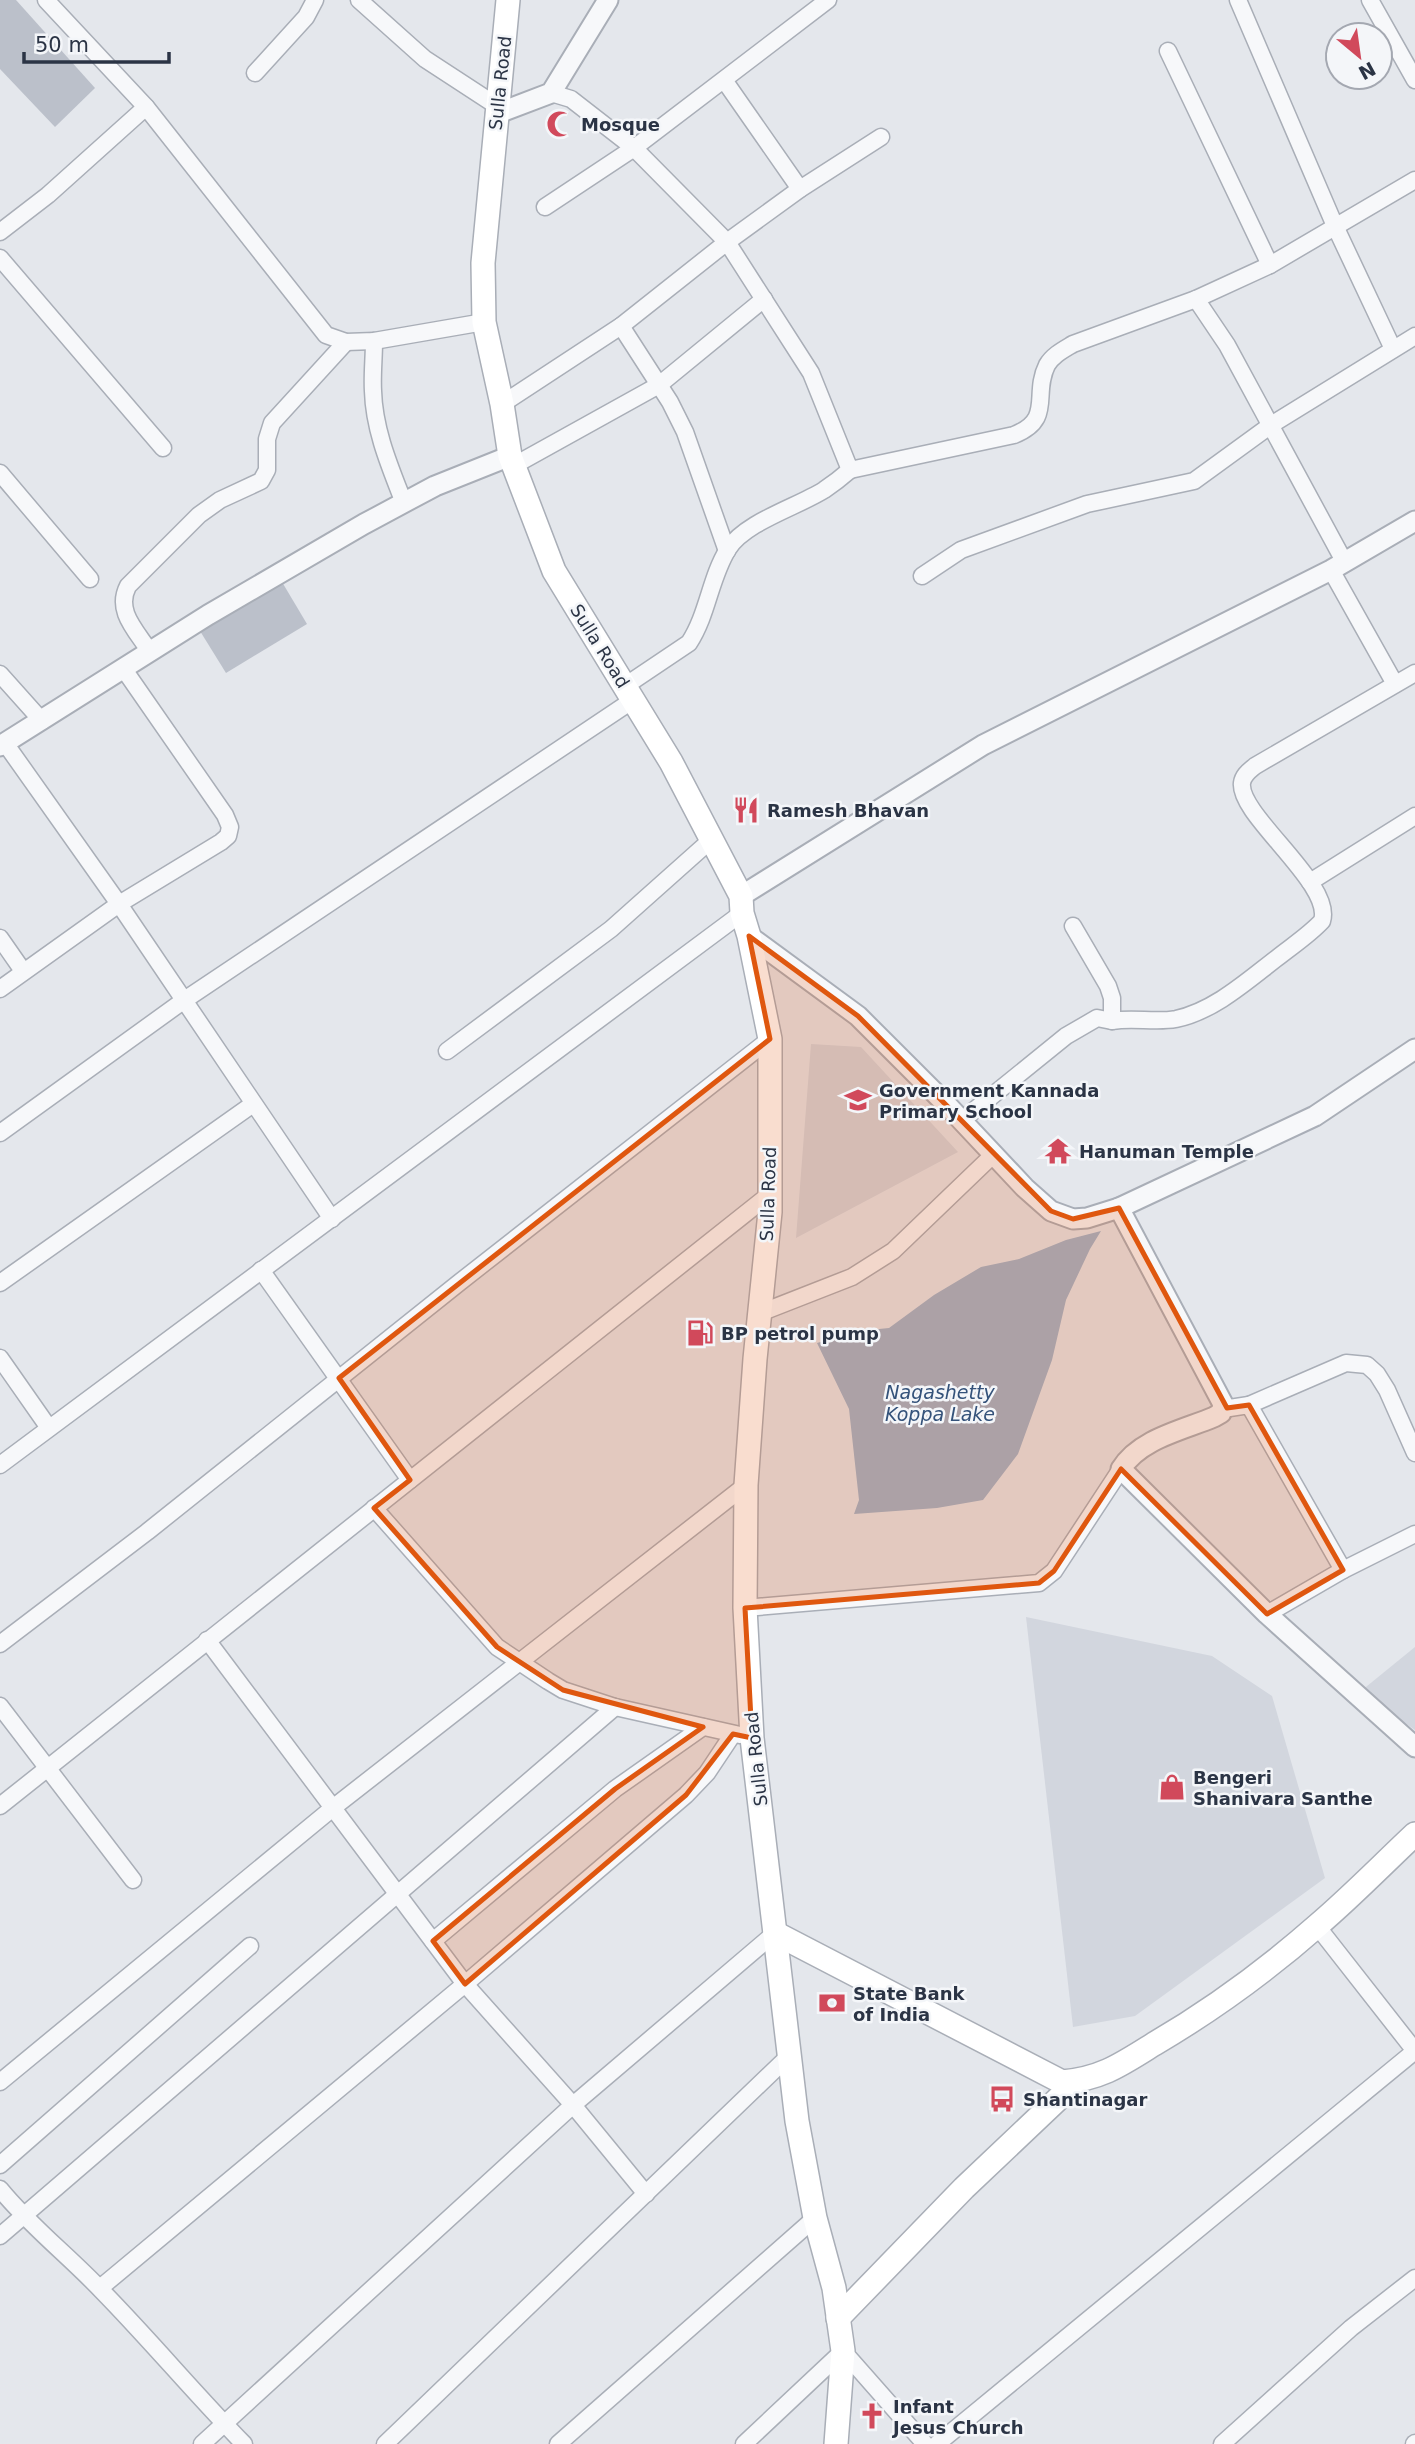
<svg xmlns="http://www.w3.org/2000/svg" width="1415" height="2444" font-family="'DejaVu Sans',sans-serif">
  <rect width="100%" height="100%" fill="#e4e7ec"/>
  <g fill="#d2d6de">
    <path d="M811,1044l50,3 97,105 -162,86z"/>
    <path d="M1026,1617l186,39 60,40 53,182 -190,138 -62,11z"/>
    <path d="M1415,1647v83l-54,-39z"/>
  </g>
  <path fill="#9fb4cc" d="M1101,1231l-11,18 -24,51 -14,60 -34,94 -35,46 -46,8 -83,6 5,-14 -10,-91 -32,-66 42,-12 30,-3 45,-33 47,-28 38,-8 47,-19z"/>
  <g fill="#bbc0ca">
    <path d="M0,0h16l79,88 -40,39 -55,-58z"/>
    <path d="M282,582l25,42 -81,49 -26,-42z"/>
  </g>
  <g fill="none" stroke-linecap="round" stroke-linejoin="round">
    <g stroke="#a9aeb7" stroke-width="19">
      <g id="minor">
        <path d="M46,0l100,107 180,228 20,7 28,-1 110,-19"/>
        <path d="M359,0l66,59 72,47"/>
        <path d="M1238,0l97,226 58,123"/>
        <path d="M1370,0l45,80"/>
        <path d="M1168,51l102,214"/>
        <path d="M255,73l51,-56 9,-17"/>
        <path d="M724,80l76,109"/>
        <path d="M551,93l20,6 63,49 93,94 73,-53 81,-52"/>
        <path d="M545,207l89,-59 194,-148"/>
        <path d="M0,232l48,-37 98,-88"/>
        <path d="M0,258l163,190"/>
        <path d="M1196,299l31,46 118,218"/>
        <path d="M621,326l49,76 15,30 42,119"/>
        <path d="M374,341c0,17 -2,34 -1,50 1,39 17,76 31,112"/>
        <path d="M502,404l119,-78 106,-84 84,131 39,97 164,-35c40,-16 18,-40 33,-70 6,-10 16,-15 26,-21l123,-45 74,-34 145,-85"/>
        <path d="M513,466l146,-81 105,-86"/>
        <path d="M0,473l90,106"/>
        <path d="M1331,570l64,114"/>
        <path d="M922,576l39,-26 126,-46 107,-23 77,-56 144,-89"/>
        <path d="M150,652c-14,-22 -35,-41 -22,-66l71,-71 21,-15 41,-19 6,-11v-31l5,-16 74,-81"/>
        <path d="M0,674l42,47"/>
        <path d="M625,686l64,-43c19,-29 21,-65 39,-94 17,-27 69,-42 96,-59 9,-6 18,-13 26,-20"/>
        <path d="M5,743l114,161 213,315"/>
        <path d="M1310,882l105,-66"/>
        <path d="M0,938l23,33"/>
        <path d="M0,989l119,-85 102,-62 7,-6 2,-9 -5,-12 -102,-147"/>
        <path d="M1112,1021c22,-4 42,2 64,-2 38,-8 71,-38 101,-61 15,-12 32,-23 45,-37 12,-37 -84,-106 -80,-138 1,-8 7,-12 13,-17l160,-93"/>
        <path d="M447,1051l164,-122 101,-90"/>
        <path d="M961,1121l105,-85 31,-18 15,3v-23l-4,-12 -35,-60"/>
        <path d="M0,1133l183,-132 450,-301"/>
        <path d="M261,1270l149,210"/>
        <path d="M0,1283l253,-179"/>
        <path d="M760,1313l92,-36 41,-26 101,-97"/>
        <path d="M0,1358l49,70"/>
        <path d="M1249,1405l97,-42 21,2 10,9 10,16 28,63"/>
        <path d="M1223,1409l26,-4 94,165"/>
        <path d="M0,1465l742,-552"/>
        <path d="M374,1508l123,139 51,34 15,9 52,17 125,28"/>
        <path d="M745,1608l294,-25 15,-12 67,-102"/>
        <path d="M1267,1614l76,-44 72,-36"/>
        <path d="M207,1640l258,344 108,121 73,89"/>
        <path d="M0,1644l147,-112 313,-250 310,-243"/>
        <path d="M0,1706l133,174"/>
        <path d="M0,1806l770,-612"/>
        <path d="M433,1941l182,-152 88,-62"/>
        <path d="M0,2082l334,-275 412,-322"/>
        <path d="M0,2165l250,-219"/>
        <path d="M0,2189c31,38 69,67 102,102 49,50 93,103 142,153"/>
        <path d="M0,2236l615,-529"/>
        <path d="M100,2288l365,-304 221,-189 21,-22 26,-39"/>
        <path d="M202,2444l371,-339 202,-172"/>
        <path d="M385,2444l406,-390"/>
        <path d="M558,2444l257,-226"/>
        <path d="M744,2444l99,-93 82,93"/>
        <path d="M937,2444l478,-393 -98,-125"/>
        <path d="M1222,2444l129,-116 64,-50"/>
        <path d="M1414,2444l1,-1"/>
      </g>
    </g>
    <g stroke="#a9aeb7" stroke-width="23">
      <g id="tertiary">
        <path d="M496,114l55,-21 57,-93"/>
        <path d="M0,746l208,-131 156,-91 71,-38 75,-30"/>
        <path d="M741,896l242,-151 348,-175 84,-49"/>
        <path d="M749,936l109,80 90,90 77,82 26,23 22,8 14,-1 32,-10 196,-92 100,-67"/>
        <path d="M1119,1208l104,196 -2,9 -7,4c-31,13 -75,22 -93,52l146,145 148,133"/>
      </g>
    </g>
    <g stroke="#a9aeb7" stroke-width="26">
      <g id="secondary">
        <path d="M508,0l-25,263 1,59 18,82 8,52 44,115 117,191 70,134 1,17 7,23 21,103v173l-15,147 -9,126 -1,123 7,130 45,383 18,97 19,70 9,63 -7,93"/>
        <path d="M775,1933l287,149c39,-3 60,-18 92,-38 58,-34 114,-75 164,-119 34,-29 65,-61 97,-91"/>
        <path d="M838,2318l126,-130 113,-107"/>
      </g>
    </g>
    <use href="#minor" stroke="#f7f8fa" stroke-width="16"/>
    <use href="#tertiary" stroke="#f7f8fa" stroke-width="19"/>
    <use href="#secondary" stroke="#fff" stroke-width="23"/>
  </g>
  <path fill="#df570f" fill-opacity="0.2" stroke="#df570f" stroke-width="5" stroke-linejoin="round" d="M749,936l109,80 193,195 22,8 46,-11 108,200 22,-3 94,165 -76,44 -146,-145 -67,102 -15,12 -294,25 7,130 -19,-4 -47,61 -221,189 -32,-43 182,-152 88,-62 -140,-37 -66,-43 -123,-139 36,-28 -71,-102 431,-339z"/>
  <defs>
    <g id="mosque-bare" transform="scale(2.1)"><path d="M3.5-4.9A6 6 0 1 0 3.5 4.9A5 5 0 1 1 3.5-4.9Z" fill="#d1495b" stroke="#f4f6f9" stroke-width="2.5" paint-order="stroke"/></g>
    <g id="restaurant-bare" transform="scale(2.1)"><path d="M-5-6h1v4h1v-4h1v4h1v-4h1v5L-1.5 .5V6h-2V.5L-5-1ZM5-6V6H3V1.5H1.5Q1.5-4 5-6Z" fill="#d1495b" stroke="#f4f6f9" stroke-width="2.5" paint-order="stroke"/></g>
    <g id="school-bare" transform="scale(2.1)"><path d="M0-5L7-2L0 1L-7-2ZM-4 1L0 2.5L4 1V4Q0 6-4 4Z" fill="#d1495b" stroke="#f4f6f9" stroke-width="2.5" paint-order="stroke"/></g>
    <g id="temple-bare" transform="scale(2.1)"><path d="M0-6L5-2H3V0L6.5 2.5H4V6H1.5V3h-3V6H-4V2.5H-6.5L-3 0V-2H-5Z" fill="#d1495b" stroke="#f4f6f9" stroke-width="2.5" paint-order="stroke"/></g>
    <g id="fuel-bare" transform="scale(2.1)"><path d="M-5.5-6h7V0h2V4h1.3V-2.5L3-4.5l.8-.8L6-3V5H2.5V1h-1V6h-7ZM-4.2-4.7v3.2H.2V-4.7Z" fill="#d1495b" stroke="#f4f6f9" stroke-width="2.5" paint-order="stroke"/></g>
    <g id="shop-bare" transform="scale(2.1)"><path d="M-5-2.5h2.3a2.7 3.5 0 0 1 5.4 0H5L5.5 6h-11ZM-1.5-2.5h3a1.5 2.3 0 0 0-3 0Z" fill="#d1495b" stroke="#f4f6f9" stroke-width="2.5" paint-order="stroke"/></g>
    <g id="bank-bare" transform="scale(2.1)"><path d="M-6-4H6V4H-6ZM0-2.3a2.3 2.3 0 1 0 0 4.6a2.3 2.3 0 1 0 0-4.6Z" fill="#d1495b" stroke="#f4f6f9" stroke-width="2.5" paint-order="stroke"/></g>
    <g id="bus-bare" transform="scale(2.1)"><path d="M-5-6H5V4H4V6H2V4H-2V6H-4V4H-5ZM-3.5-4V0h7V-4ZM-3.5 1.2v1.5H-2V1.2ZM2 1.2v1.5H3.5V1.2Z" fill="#d1495b" stroke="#f4f6f9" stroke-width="2.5" paint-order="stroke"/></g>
    <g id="church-bare" transform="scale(2.1)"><path d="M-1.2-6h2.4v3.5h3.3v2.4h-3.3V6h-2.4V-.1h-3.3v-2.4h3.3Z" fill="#d1495b" stroke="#f4f6f9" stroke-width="2.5" paint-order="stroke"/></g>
  </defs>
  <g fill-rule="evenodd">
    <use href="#mosque-bare" x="560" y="124"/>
    <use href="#restaurant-bare" x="746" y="810"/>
    <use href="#school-bare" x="858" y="1100"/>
    <use href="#temple-bare" x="1058" y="1151"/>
    <use href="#fuel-bare" x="700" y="1333"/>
    <use href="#shop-bare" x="1172" y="1787"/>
    <use href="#bank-bare" x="832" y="2003"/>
    <use href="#bus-bare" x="1002" y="2099"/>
    <use href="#church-bare" x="872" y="2416"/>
  </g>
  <g text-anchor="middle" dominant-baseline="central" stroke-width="5" stroke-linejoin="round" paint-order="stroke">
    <g font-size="18" fill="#2b3445" stroke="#f4f6f9">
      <text transform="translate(500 83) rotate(-84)">Sulla Road</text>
      <text transform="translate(600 646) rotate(58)">Sulla Road</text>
      <text transform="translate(768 1194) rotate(-88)">Sulla Road</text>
      <text transform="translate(756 1759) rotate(-96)">Sulla Road</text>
    </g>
    <g font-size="18" font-weight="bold" fill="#2b3445" stroke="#f4f6f9" text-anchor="start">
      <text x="581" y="124">Mosque</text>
      <text x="767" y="810">Ramesh Bhavan</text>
      <text x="879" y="1090">Government Kannada<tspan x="879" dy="21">Primary School</tspan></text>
      <text x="1079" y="1151">Hanuman Temple</text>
      <text x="721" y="1333">BP petrol pump</text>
      <text x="1193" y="1777">Bengeri<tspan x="1193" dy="21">Shanivara Santhe</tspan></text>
      <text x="853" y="1993">State Bank<tspan x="853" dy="21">of India</tspan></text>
      <text x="1023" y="2099">Shantinagar</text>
      <text x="893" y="2406">Infant<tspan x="893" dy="21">Jesus Church</tspan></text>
    </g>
    <g font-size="19" font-style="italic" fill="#34527a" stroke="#f4f6f9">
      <text x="940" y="1392">Nagashetty<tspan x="940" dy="22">Koppa Lake</tspan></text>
    </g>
  </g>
  <g transform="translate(1359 56) rotate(151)"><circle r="33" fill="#f4f6f9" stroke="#a4a8b1" stroke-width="2"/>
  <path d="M0-5L12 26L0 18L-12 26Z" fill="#d1495b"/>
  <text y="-10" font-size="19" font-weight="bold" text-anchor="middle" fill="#2b3445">N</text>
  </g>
  <path d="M24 52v10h145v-10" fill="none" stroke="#2b3445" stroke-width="3.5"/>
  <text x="35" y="52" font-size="21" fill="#2b3445" stroke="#f4f6f9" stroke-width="5" paint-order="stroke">50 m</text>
</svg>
